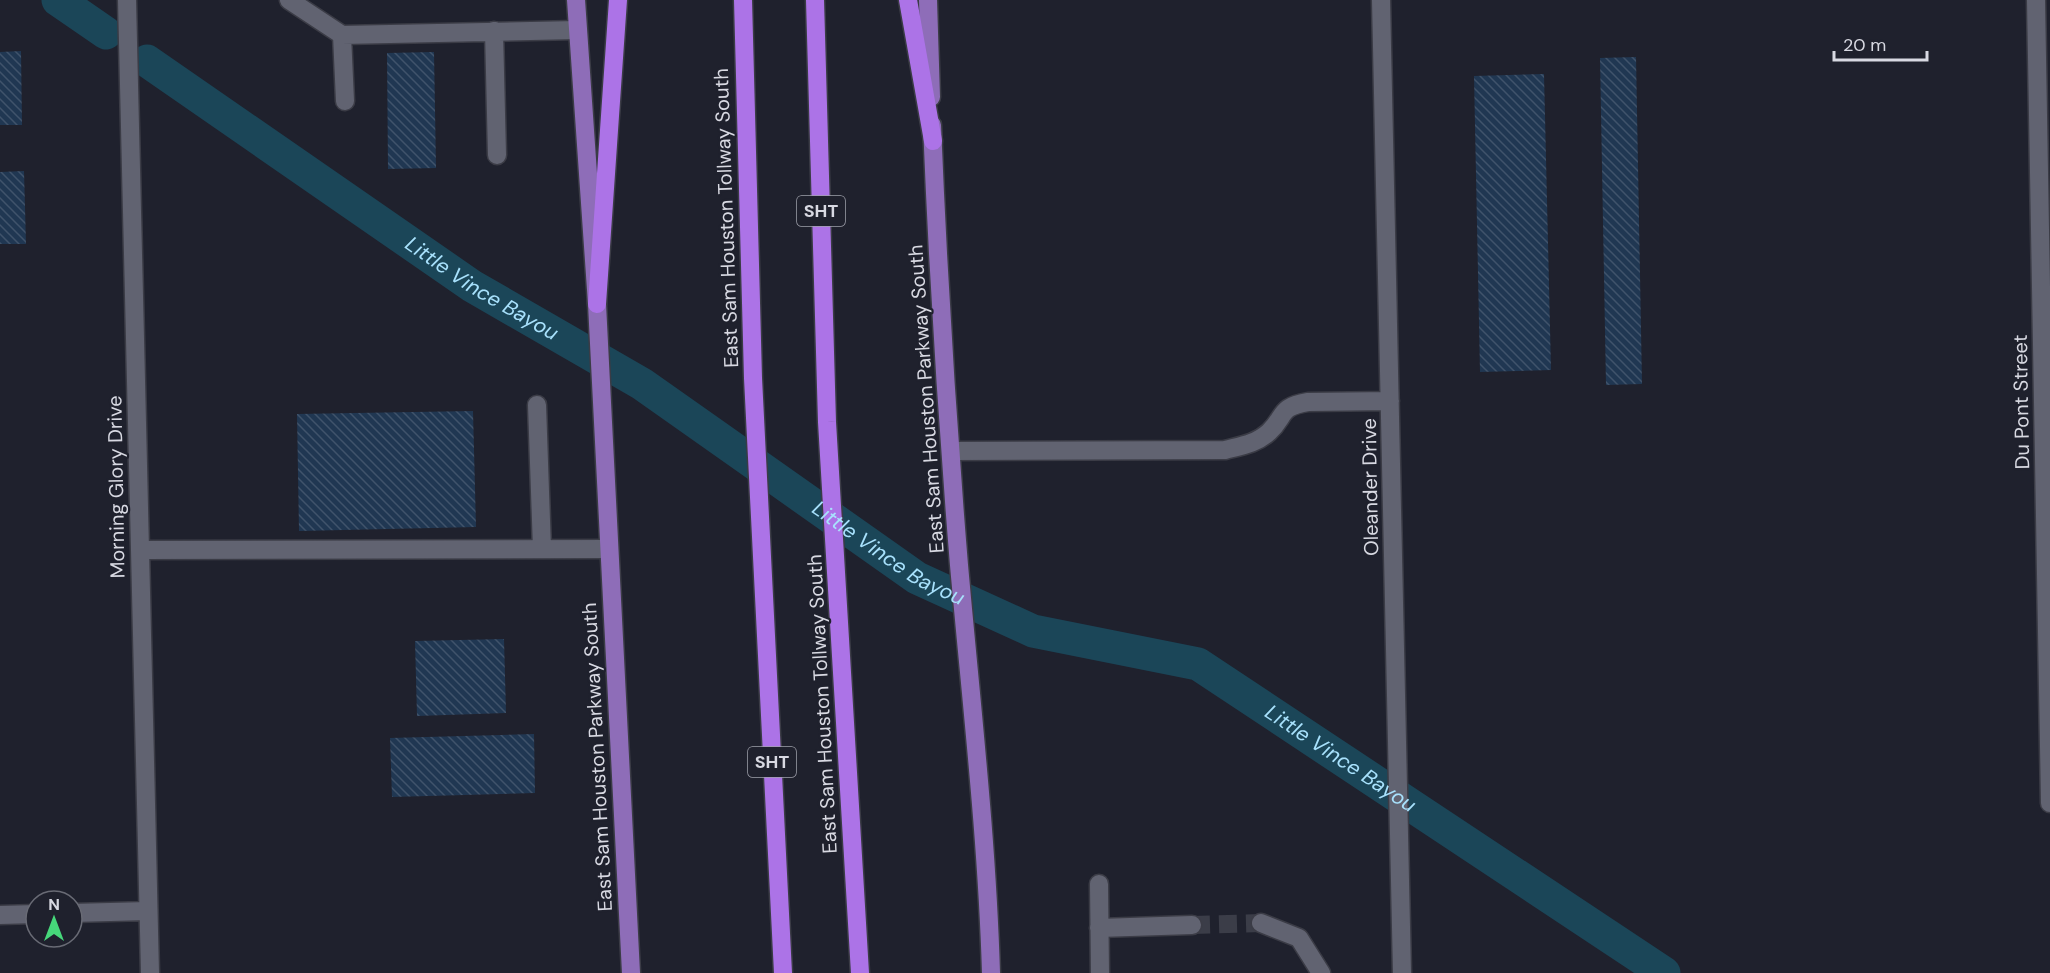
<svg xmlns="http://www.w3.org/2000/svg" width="2050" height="973" viewBox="0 0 2050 973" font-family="'DM Sans',sans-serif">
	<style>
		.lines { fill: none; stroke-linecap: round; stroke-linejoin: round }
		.canal { stroke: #1b4658; stroke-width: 33 }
		.building { fill: url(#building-back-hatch) }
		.minor-tunnel { stroke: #3b3d48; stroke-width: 18; stroke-dasharray: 18 9; stroke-linecap: butt }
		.minor-casing { stroke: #3b3c46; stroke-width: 21 }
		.major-casing { stroke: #3b3c46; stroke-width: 21 }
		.highway-casing { stroke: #3b3c46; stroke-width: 21 }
		.minor { stroke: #616371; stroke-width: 18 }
		.major { stroke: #8e6db8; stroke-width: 18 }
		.highway { stroke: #ac73e7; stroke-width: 18 }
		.labels { text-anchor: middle; stroke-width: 4.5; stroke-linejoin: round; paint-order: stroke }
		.shield { fill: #1f212d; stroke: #a0a2ac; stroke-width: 1.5 }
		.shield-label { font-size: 18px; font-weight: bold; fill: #d8d9e2 }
		.street-label { font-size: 20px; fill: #d8d9e2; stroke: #1f212d }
		.water-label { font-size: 21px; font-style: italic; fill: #a8e1fc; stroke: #1f212d }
	</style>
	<defs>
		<pattern id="building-back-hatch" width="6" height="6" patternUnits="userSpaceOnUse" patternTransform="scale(1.5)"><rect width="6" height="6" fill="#203752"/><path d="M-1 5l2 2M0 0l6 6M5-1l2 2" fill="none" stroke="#40536b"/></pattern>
	</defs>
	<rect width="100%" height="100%" fill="#1f212d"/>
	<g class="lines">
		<!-- canal -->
		<g class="canal">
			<path d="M 58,0 L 106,33"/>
			<path id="s1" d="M 147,61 L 472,286 L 642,384 L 917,578 L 1033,631 L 1198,664 L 1664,973"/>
		</g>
	</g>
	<!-- building -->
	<path class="building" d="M 21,51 L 22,125 L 0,125 L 0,52 Z
		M 434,52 L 436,168 L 388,169 L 387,53 Z
		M 1636,57 L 1642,384 L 1606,385 L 1600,58 Z
		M 1544,74 L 1551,370 L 1480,372 L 1474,76 Z
		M 24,171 L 26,244 L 0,244 L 0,172 Z
		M 473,411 L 476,527 L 299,531 L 297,414 Z
		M 504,639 L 506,713 L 417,716 L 415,641 Z
		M 534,734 L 535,793 L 392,797 L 390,738 Z"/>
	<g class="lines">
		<!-- minor-tunnel -->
		<path class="minor-tunnel" d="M 1192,925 L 1261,923"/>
		<!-- minor casing -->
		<g class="minor-casing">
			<path id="minor" d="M 127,0 L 150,973
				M 289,0 L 342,35 L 577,30
				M 1381,0 L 1402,973
				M 2036,0 L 2050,803
				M 494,31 L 497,155
				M 342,35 L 345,101
				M 537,405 L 542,549
				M 952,451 L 1225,450 C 1240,446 1256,444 1269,432 C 1286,416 1278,407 1308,402 L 1390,401
				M 140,550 L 609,549
				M 1099,884 L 1100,973
				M 72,913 L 148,911
				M 0,915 L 36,914
				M 1261,923 L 1299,938 L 1321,973
				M 1099,928 L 1192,925"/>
		</g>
		<!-- major casing -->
		<g class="major-casing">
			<path id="major" d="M 576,0 L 597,304 L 631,973
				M 928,0 L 931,97
				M 932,125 C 938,272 947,419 959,565 C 971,701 987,837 991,973"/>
		</g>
		<!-- highway casing -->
		<g class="highway-casing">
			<path id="highway" d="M 743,0 L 753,378 L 783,973
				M 815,0 L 827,422 L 860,973
				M 908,0 L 933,141
				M 597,304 L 618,0"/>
		</g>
		<!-- minor -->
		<use href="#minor" class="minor"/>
		<!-- major -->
		<use href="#major" class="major"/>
		<!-- highway -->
		<use href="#highway" class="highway"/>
	</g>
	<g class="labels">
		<!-- shield labels -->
		<g class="shield">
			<rect x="797" y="196" width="48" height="30" rx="4.5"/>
			<rect x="748" y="747" width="48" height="30" rx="4.5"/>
		</g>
		<g class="shield-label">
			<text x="821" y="217">SHT</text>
			<text x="772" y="768">SHT</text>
		</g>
		<!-- street labels -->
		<g class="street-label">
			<text transform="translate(726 218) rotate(-92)" y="7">East Sam Houston Tollway South</text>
			<text transform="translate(926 399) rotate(-94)" y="7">East Sam Houston Parkway South</text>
			<text transform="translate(2021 402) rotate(-91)" y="7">Du Pont Street</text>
			<text transform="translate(116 487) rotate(-91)" y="7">Morning Glory Drive</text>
			<text transform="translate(1370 487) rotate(-91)" y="7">Oleander Drive</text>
			<text transform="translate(822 704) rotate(-93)" y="7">East Sam Houston Tollway South</text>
			<text transform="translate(597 757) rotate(-93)" y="7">East Sam Houston Parkway South</text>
		</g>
		<!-- water labels -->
		<g class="water-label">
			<text dy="7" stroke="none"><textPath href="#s1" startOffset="405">Little Vince Bayou</textPath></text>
			<text dy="7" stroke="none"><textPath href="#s1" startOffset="891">Little Vince Bayou</textPath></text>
			<text dy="7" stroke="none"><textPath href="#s1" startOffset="1395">Little Vince Bayou</textPath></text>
		</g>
	</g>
	<!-- north arrow -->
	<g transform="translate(54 919)"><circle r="28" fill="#1f212d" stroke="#696b75" stroke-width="1.5"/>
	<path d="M0-4.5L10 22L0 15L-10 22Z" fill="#46d77a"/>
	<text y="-9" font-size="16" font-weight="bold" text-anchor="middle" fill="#d8d9e2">N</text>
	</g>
	<!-- scale -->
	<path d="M1834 51v9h93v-9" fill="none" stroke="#d8d9e2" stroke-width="3"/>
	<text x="1843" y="51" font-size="18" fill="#d8d9e2" stroke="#1f212d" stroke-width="4.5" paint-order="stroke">20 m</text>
</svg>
